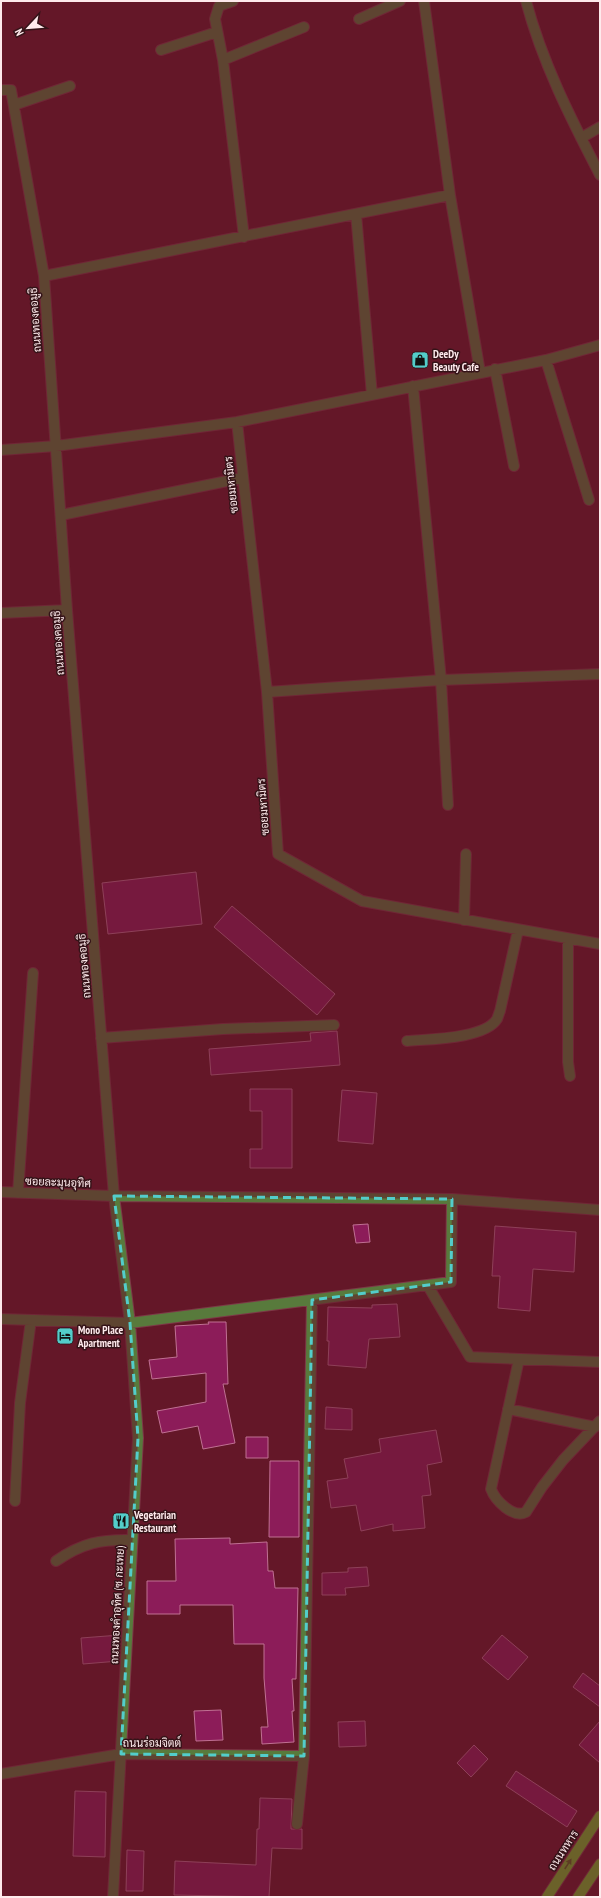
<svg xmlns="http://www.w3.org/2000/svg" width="601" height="1898" viewBox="0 0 601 1898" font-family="'PT Sans Narrow',Sarabun,sans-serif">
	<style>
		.building { fill: #8c1c59; stroke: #c07093 }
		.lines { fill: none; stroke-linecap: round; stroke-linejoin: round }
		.minor-casing { stroke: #7d3947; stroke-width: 12 }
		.major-casing { stroke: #7d3947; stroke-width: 12 }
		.minor { stroke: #587a3c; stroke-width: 10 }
		.major { stroke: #73ba2a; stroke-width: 10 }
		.oneway { fill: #546621 }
		.marked { fill: none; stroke: #53cdca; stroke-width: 3; stroke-dasharray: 8 5; stroke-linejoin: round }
		.labels { text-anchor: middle; stroke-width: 3; stroke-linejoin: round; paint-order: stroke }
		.street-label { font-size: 11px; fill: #feeaec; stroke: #341318 }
		.poi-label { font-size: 11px; font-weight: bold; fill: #feeaec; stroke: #341318; text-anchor: start }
	</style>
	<rect width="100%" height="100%" fill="#641728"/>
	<!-- building -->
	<path class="building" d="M 196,872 L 202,924 L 108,934 L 102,883 Z
		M 232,906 L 335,994 L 317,1015 L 214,927 Z
		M 337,1031 L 340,1065 L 211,1075 L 209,1049 L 311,1041 L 310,1033 Z
		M 250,1089 L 292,1089 L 292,1168 L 250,1168 L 250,1149 L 262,1149 L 262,1111 L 250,1111 Z
		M 342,1090 L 377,1093 L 373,1144 L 338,1141 Z
		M 368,1224 L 370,1242 L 356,1243 L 353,1225 Z
		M 495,1226 L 576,1232 L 574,1272 L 533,1269 L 530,1311 L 498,1308 L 500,1276 L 492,1276 Z
		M 397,1304 L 400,1337 L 369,1339 L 366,1368 L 328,1365 L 329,1341 L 327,1341 L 328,1307 L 372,1308 L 372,1305 Z
		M 208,1322 L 226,1322 L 228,1384 L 223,1384 L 235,1443 L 203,1449 L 198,1426 L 162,1433 L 157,1411 L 206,1402 L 206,1373 L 152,1379 L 149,1360 L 177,1357 L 175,1326 L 209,1324 Z
		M 326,1407 L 352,1409 L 352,1430 L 325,1429 Z
		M 436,1430 L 442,1462 L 427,1465 L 431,1495 L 422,1496 L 425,1528 L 393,1531 L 393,1524 L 361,1531 L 356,1505 L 331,1508 L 327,1481 L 348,1478 L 344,1459 L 381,1452 L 379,1439 Z
		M 246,1437 L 268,1437 L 268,1458 L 246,1458 Z
		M 270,1461 L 299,1461 L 299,1537 L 269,1537 Z
		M 230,1538 L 230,1544 L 267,1542 L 268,1571 L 273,1571 L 275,1588 L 298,1588 L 296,1679 L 292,1679 L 294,1711 L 292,1711 L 294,1742 L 262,1744 L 261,1727 L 268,1727 L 264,1678 L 264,1644 L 234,1644 L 233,1605 L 180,1605 L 180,1614 L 147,1614 L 147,1581 L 176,1581 L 175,1539 Z
		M 367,1567 L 369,1586 L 345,1588 L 346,1595 L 322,1595 L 322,1573 L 348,1572 L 348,1568 Z
		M 120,1635 L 119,1661 L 83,1664 L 81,1638 Z
		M 502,1635 L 528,1657 L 508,1680 L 482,1658 Z
		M 583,1673 L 600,1686 L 600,1707 L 573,1687 Z
		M 221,1710 L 223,1740 L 196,1741 L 194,1711 Z
		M 365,1721 L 366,1746 L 339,1747 L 338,1722 Z
		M 600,1721 L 600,1763 L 579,1745 Z
		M 474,1745 L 488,1759 L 471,1777 L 457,1763 Z
		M 516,1771 L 577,1811 L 567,1827 L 506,1786 Z
		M 75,1791 L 106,1792 L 105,1857 L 73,1856 Z
		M 260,1798 L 292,1799 L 291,1829 L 302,1829 L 302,1849 L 272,1848 L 269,1897 L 174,1895 L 175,1861 L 256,1865 L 257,1829 L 259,1829 Z
		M 127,1850 L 144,1851 L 143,1891 L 126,1891 Z"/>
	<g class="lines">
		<!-- minor casing -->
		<g class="minor-casing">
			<path id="minor" d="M 233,1 L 219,6 L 215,19 L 223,60 L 244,237
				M 424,1 L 450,195 L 480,372
				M 526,1 C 542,62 571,119 600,175
				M 359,19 L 400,1
				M 161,50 L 217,32
				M 223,60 L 304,27
				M 1,90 L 11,90 L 44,276 L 67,610 L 114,1196 L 130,1323 L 138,1438 L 113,1897
				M 14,105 L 70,86
				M 581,138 L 600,127
				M 356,214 L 372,395
				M 44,276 L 450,195
				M 546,360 L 589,500
				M 495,369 L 514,466
				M 413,386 L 441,680 L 448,805
				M 237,422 L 267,692 L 278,854 L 362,901 L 600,944
				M 1,450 L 56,446 L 237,422 L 546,360 L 600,345
				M 61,515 L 242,478
				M 1,613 L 67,610
				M 267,692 L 441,680 L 600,674
				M 464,920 L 466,854
				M 568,939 L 568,1062 L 570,1076
				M 101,1038 L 223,1029 L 334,1025
				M 407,1041 C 428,1039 485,1039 497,1019 C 498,1017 499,1013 500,1011 L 518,930
				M 1,1192 L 114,1196 L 452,1199 L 600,1210
				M 18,1193 L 33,973
				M 428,1286 L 470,1357 L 600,1362
				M 1,1319 L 130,1323 L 451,1282 L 452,1199
				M 519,1359 L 491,1489 C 495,1500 513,1519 526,1512 L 542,1487 L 563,1460 L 600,1421
				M 508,1409 L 595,1427
				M 15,1501 L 20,1403 L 31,1320
				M 56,1561 C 82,1543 101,1539 132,1540
				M 1,1774 L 121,1754 L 304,1756
				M 297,1824 L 304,1756 L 312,1300"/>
		</g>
		<!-- major casing -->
		<g class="major-casing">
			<path id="major" d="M 547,1897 L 600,1816
				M 578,1897 L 600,1864"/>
		</g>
		<!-- minor -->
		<use href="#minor" class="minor"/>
		<!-- major -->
		<use href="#major" class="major"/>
	</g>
	<!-- one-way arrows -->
	<defs><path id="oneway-solid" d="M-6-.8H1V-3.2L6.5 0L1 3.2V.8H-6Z"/></defs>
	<use class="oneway" href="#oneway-solid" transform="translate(568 1864) rotate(-57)"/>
	<!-- marked area -->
	<path d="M0 0H601V1898H0ZM 114,1196 L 452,1199 L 451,1282 L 312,1300 L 304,1756 L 121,1754 L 138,1438 L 130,1323 Z" fill="#641728" fill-opacity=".55" fill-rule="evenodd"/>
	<path class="marked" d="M 114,1196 L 452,1199 L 451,1282 L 312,1300 L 304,1756 L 121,1754 L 138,1438 L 130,1323 Z"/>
	<!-- icons -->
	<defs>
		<g id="shop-square" transform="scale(0.9)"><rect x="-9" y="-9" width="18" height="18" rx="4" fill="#53cdca" stroke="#341318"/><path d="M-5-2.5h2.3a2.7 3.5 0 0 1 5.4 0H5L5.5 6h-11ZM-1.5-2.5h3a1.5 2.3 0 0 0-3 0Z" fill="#111"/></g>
		<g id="hotel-square" transform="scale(0.9)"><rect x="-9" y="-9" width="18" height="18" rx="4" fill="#53cdca" stroke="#341318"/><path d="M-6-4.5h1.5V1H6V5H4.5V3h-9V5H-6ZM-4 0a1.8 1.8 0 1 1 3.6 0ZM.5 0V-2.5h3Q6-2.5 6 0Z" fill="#111"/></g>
		<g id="restaurant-square" transform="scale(0.9)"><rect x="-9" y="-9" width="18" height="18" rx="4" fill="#53cdca" stroke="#341318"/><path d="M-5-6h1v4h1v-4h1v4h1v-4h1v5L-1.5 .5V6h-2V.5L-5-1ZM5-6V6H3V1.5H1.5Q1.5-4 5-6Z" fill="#111"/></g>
	</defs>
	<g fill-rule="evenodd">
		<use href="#shop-square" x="420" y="360"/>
		<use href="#hotel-square" x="65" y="1336"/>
		<use href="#restaurant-square" x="121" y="1521"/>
	</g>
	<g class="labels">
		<!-- street labels -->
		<g class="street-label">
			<text transform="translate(35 320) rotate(-94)" y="4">ถนนทองคอมูธิ</text>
			<text transform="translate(231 485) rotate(-96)" y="4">ซอยมหามิตร</text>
			<text transform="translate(58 643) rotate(-94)" y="4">ถนนทองคอมูธิ</text>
			<text transform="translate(263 807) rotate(-94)" y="4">ซอยมหามิตร</text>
			<text transform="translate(84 966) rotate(-95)" y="4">ถนนทองคอมูธิ</text>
			<text transform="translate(58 1182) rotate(2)" y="4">ซอยละมุนอุทิศ</text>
			<text transform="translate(117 1605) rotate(-87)" y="4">ถนนทองคำอุทิศ (ซ. กะเทย)</text>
			<text x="152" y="1747">ถนนร่อมจิตต์</text>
			<text transform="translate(563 1850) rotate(-57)" y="4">ถนนทหาร</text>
		</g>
		<!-- poi labels -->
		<g class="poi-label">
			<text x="433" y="358">DeeDy<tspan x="433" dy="13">Beauty Cafe</tspan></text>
			<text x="78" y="1334">Mono Place<tspan x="78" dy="13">Apartment</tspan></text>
			<text x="134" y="1519">Vegetarian<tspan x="134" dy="13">Restaurant</tspan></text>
		</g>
	</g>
	<!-- border -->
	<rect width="601" height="1898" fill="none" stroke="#feeaec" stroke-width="4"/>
	<!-- north arrow -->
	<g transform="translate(28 28) rotate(244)" stroke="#341318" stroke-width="3" paint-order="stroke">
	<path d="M0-3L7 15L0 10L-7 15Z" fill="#feeaec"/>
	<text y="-6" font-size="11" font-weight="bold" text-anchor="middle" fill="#feeaec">N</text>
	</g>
</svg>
